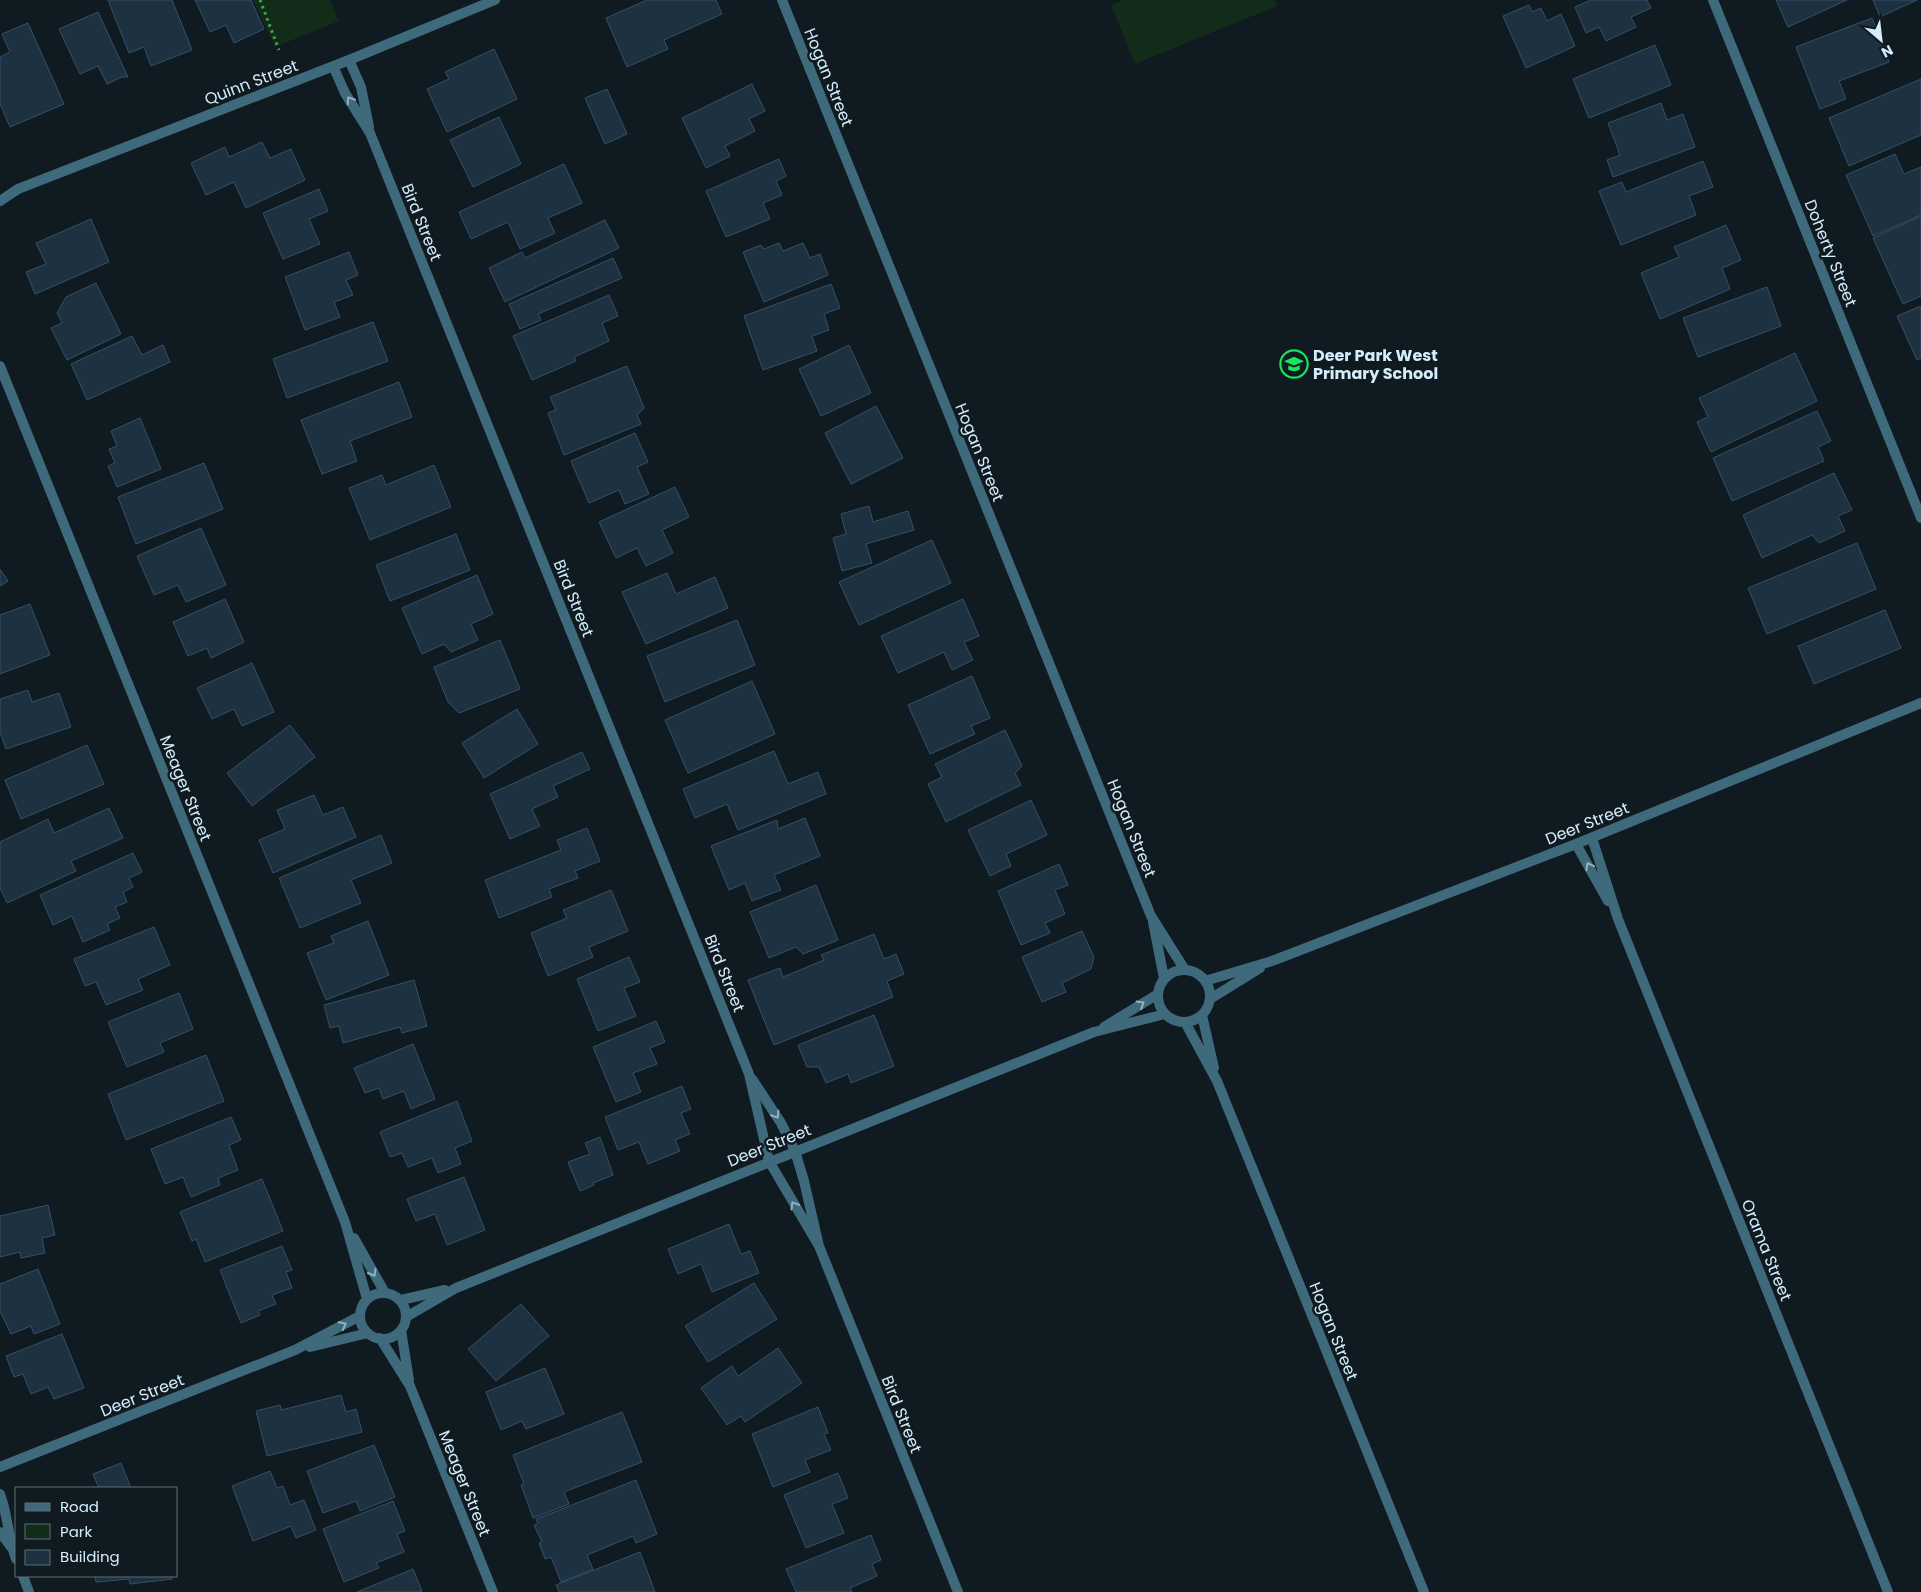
<svg xmlns="http://www.w3.org/2000/svg" width="1921" height="1592" viewBox="0 0 1921 1592" font-family="Poppins,sans-serif">
	<style>
		.green { fill: #132b19 }
		.building { fill: #1e3140; stroke: #32516a }
		.lines { fill: none; stroke-linecap: round; stroke-linejoin: round }
		.path { stroke: #3aa950; stroke-width: 3; stroke-dasharray: 2.5 4; stroke-linecap: butt }
		.street { stroke: #3f6a7c; stroke-width: 10 }
		.oneway { stroke: #91b2c2 }
		.labels { text-anchor: middle; stroke-width: 5; stroke-linejoin: round; paint-order: stroke }
		.street-label { font-size: 16px; fill: #d4edfb; stroke: #101a21 }
		.poi-label { font-size: 16px; font-weight: bold; fill: #d4edfb; stroke: #101a21; text-anchor: start }
	</style>
	<rect width="100%" height="100%" fill="#101a21"/>
	<!-- green -->
	<path class="green" d="M 253,0 L 330,0 L 339,21 L 275,47 Z
		M 1123,0 L 1275,0 L 1277,6 L 1135,64 L 1111,5 Z"/>
	<!-- building -->
	<path class="building" d="M 108,0 L 172,0 L 192,50 L 151,66 L 144,47 L 129,53 Z
		M 195,0 L 251,0 L 264,29 L 234,43 L 226,25 L 210,32 Z
		M 647,0 L 716,0 L 722,14 L 664,40 L 668,49 L 627,67 L 606,18 Z
		M 1591,0 L 1647,0 L 1651,8 L 1631,17 L 1636,27 L 1606,41 L 1599,27 L 1586,33 L 1575,7 Z
		M 1776,0 L 1847,0 L 1788,27 Z
		M 1873,0 L 1917,0 L 1880,17 Z
		M 1529,5 L 1532,12 L 1541,8 L 1547,21 L 1561,14 L 1575,46 L 1526,68 L 1503,16 Z
		M 98,12 L 128,77 L 122,77 L 107,84 L 98,66 L 80,74 L 59,29 Z
		M 1872,18 L 1889,62 L 1839,81 L 1846,99 L 1820,109 L 1796,47 Z
		M 28,23 L 64,104 L 10,127 L 0,104 L 0,57 L 10,52 L 2,34 Z
		M 1655,45 L 1671,85 L 1589,118 L 1573,79 Z
		M 494,49 L 517,99 L 447,132 L 427,89 L 449,79 L 445,72 Z
		M 1921,79 L 1921,135 L 1849,166 L 1829,118 Z
		M 752,84 L 765,111 L 749,119 L 755,131 L 725,146 L 730,156 L 706,168 L 682,118 Z
		M 607,89 L 627,134 L 605,144 L 585,98 Z
		M 1661,103 L 1667,120 L 1683,114 L 1695,147 L 1613,177 L 1607,160 L 1620,155 L 1608,123 Z
		M 499,117 L 521,164 L 473,187 L 450,140 Z
		M 262,142 L 270,158 L 291,149 L 305,180 L 246,208 L 234,182 L 206,195 L 191,163 L 225,147 L 229,157 Z
		M 1895,154 L 1904,174 L 1921,167 L 1921,215 L 1873,236 L 1846,175 Z
		M 779,159 L 786,176 L 776,181 L 782,195 L 763,203 L 770,219 L 726,237 L 706,191 Z
		M 1703,161 L 1713,187 L 1689,196 L 1696,215 L 1621,245 L 1599,191 L 1622,182 L 1626,192 Z
		M 564,164 L 582,203 L 548,218 L 555,233 L 520,249 L 508,222 L 471,239 L 459,212 Z
		M 319,189 L 328,211 L 309,219 L 320,244 L 283,259 L 263,213 Z
		M 1921,216 L 1921,296 L 1903,304 L 1873,238 Z
		M 91,219 L 109,262 L 35,294 L 26,272 L 46,264 L 36,243 Z
		M 605,220 L 619,248 L 505,302 L 489,268 L 522,252 L 525,258 Z
		M 1726,225 L 1741,260 L 1722,268 L 1730,289 L 1660,319 L 1641,273 L 1679,257 L 1674,247 Z
		M 779,243 L 783,251 L 803,243 L 810,258 L 820,254 L 828,275 L 764,302 L 743,252 L 761,245 L 764,249 Z
		M 349,252 L 358,275 L 346,280 L 353,295 L 334,302 L 340,317 L 305,330 L 285,277 Z
		M 613,258 L 622,278 L 538,314 L 541,320 L 520,329 L 509,304 Z
		M 96,283 L 121,334 L 67,360 L 51,328 L 62,323 L 57,313 L 66,297 Z
		M 831,284 L 840,308 L 824,314 L 829,330 L 812,336 L 817,351 L 763,370 L 744,316 Z
		M 1767,287 L 1781,326 L 1698,357 L 1683,318 Z
		M 609,295 L 618,316 L 602,323 L 609,341 L 574,357 L 576,361 L 532,380 L 513,336 Z
		M 1921,306 L 1921,358 L 1917,360 L 1897,316 Z
		M 373,322 L 388,361 L 287,398 L 273,359 Z
		M 132,336 L 142,355 L 163,345 L 170,362 L 87,400 L 71,364 Z
		M 849,345 L 871,393 L 821,416 L 799,369 Z
		M 1795,353 L 1817,401 L 1711,452 L 1697,422 L 1708,417 L 1699,398 Z
		M 627,366 L 644,408 L 637,415 L 641,424 L 564,455 L 548,413 L 556,410 L 550,397 Z
		M 399,382 L 412,417 L 350,441 L 357,461 L 322,474 L 301,420 Z
		M 876,406 L 903,458 L 851,484 L 825,433 Z
		M 1817,411 L 1831,441 L 1818,447 L 1824,461 L 1732,501 L 1713,458 Z
		M 140,418 L 161,469 L 117,487 L 108,466 L 115,463 L 109,449 L 117,446 L 111,431 Z
		M 635,433 L 648,462 L 637,467 L 649,494 L 625,504 L 619,490 L 589,503 L 571,461 Z
		M 204,463 L 223,509 L 136,544 L 118,497 Z
		M 434,465 L 451,507 L 370,540 L 349,488 L 382,475 L 386,485 Z
		M 1834,473 L 1852,510 L 1838,516 L 1845,531 L 1819,543 L 1812,535 L 1762,558 L 1743,515 Z
		M 675,487 L 689,517 L 662,530 L 673,553 L 646,566 L 637,548 L 616,558 L 599,522 Z
		M 869,506 L 873,522 L 908,511 L 914,530 L 866,544 L 872,563 L 842,571 L 833,538 L 846,534 L 841,514 Z
		M 201,528 L 226,585 L 186,602 L 178,585 L 154,595 L 137,556 Z
		M 456,534 L 470,570 L 390,601 L 376,565 Z
		M 932,540 L 951,583 L 859,625 L 839,582 Z
		M 1857,543 L 1876,589 L 1767,634 L 1748,588 Z
		M 0,569 L 8,581 L 0,586 Z
		M 667,573 L 676,594 L 715,577 L 728,608 L 646,644 L 622,592 Z
		M 477,575 L 493,614 L 471,624 L 478,640 L 451,652 L 444,644 L 422,654 L 402,608 Z
		M 225,599 L 244,642 L 211,658 L 207,648 L 188,656 L 173,622 Z
		M 963,599 L 979,636 L 964,642 L 973,660 L 952,670 L 944,652 L 898,673 L 881,636 Z
		M 30,604 L 50,655 L 0,674 L 0,615 Z
		M 1885,610 L 1901,648 L 1814,684 L 1798,646 Z
		M 737,620 L 755,665 L 665,702 L 647,656 Z
		M 500,640 L 520,689 L 459,713 L 448,702 L 434,667 Z
		M 252,663 L 274,712 L 242,726 L 234,709 L 212,719 L 197,688 Z
		M 972,676 L 990,718 L 971,726 L 975,734 L 930,754 L 908,705 Z
		M 752,681 L 775,734 L 688,773 L 665,720 Z
		M 28,690 L 32,702 L 59,693 L 71,727 L 6,749 L 0,732 L 0,699 Z
		M 517,709 L 538,744 L 484,778 L 462,743 Z
		M 290,725 L 315,757 L 252,806 L 227,773 Z
		M 1005,730 L 1022,766 L 1015,773 L 1021,785 L 946,822 L 928,784 L 942,777 L 935,764 Z
		M 87,745 L 104,784 L 21,819 L 5,780 Z
		M 774,751 L 788,784 L 818,772 L 826,794 L 738,830 L 727,804 L 695,818 L 683,789 Z
		M 582,752 L 590,769 L 553,786 L 558,797 L 532,809 L 540,826 L 510,839 L 490,794 Z
		M 314,795 L 323,815 L 343,807 L 356,837 L 273,873 L 259,840 L 285,829 L 277,810 Z
		M 1031,800 L 1047,835 L 1006,854 L 1011,866 L 990,876 L 968,830 Z
		M 109,808 L 123,838 L 71,861 L 76,871 L 7,903 L 0,888 L 0,842 L 48,819 L 54,833 Z
		M 805,818 L 820,856 L 774,875 L 781,890 L 752,901 L 745,883 L 729,890 L 711,846 L 777,820 L 778,829 Z
		M 587,828 L 600,861 L 575,871 L 578,878 L 549,889 L 552,897 L 499,918 L 485,880 L 561,850 L 557,840 Z
		M 381,835 L 392,863 L 351,880 L 361,903 L 300,928 L 279,878 Z
		M 133,853 L 142,872 L 129,878 L 133,887 L 123,892 L 127,902 L 115,907 L 120,918 L 107,924 L 110,930 L 83,942 L 72,916 L 53,925 L 40,895 Z
		M 1059,864 L 1068,885 L 1055,890 L 1065,914 L 1045,923 L 1050,933 L 1021,945 L 998,891 Z
		M 816,885 L 838,940 L 803,954 L 796,947 L 769,958 L 750,912 Z
		M 611,890 L 628,931 L 589,947 L 593,957 L 548,976 L 531,933 L 567,918 L 563,910 Z
		M 368,921 L 389,975 L 326,1000 L 307,953 L 334,943 L 331,936 Z
		M 154,927 L 170,965 L 138,979 L 143,990 L 106,1005 L 96,982 L 85,986 L 74,959 Z
		M 1082,931 L 1094,957 L 1091,969 L 1062,983 L 1066,992 L 1042,1002 L 1022,957 Z
		M 874,934 L 884,959 L 896,954 L 904,974 L 887,981 L 893,997 L 774,1045 L 748,980 L 780,968 L 783,977 L 824,960 L 821,955 Z
		M 629,957 L 640,982 L 624,988 L 636,1016 L 598,1031 L 577,979 Z
		M 414,980 L 427,1026 L 402,1033 L 400,1027 L 343,1043 L 339,1026 L 330,1028 L 324,1005 Z
		M 179,993 L 193,1029 L 160,1043 L 164,1052 L 127,1067 L 108,1022 Z
		M 874,1015 L 894,1066 L 851,1083 L 848,1074 L 826,1083 L 819,1067 L 807,1067 L 798,1045 Z
		M 656,1021 L 665,1042 L 650,1048 L 657,1064 L 633,1073 L 641,1092 L 616,1102 L 593,1047 Z
		M 413,1044 L 435,1099 L 411,1109 L 404,1091 L 383,1099 L 379,1088 L 365,1093 L 354,1068 Z
		M 206,1055 L 224,1101 L 126,1140 L 108,1094 Z
		M 682,1086 L 691,1109 L 681,1113 L 690,1134 L 675,1140 L 680,1151 L 648,1164 L 639,1142 L 618,1150 L 605,1117 Z
		M 457,1101 L 472,1141 L 455,1148 L 461,1164 L 438,1173 L 432,1158 L 408,1167 L 402,1153 L 390,1157 L 380,1132 Z
		M 231,1117 L 241,1140 L 229,1145 L 238,1170 L 218,1178 L 220,1185 L 191,1197 L 183,1177 L 165,1184 L 151,1149 Z
		M 600,1137 L 613,1175 L 593,1183 L 594,1185 L 580,1191 L 568,1162 L 590,1154 L 585,1143 Z
		M 464,1177 L 485,1230 L 447,1245 L 435,1214 L 416,1221 L 407,1199 Z
		M 262,1179 L 283,1231 L 205,1262 L 196,1239 L 192,1241 L 180,1212 Z
		M 48,1205 L 55,1235 L 42,1238 L 45,1253 L 21,1258 L 20,1252 L 0,1257 L 0,1216 Z
		M 729,1224 L 741,1254 L 750,1251 L 759,1273 L 712,1292 L 701,1264 L 678,1274 L 668,1249 Z
		M 282,1246 L 292,1270 L 286,1272 L 292,1288 L 272,1295 L 276,1304 L 258,1311 L 260,1315 L 241,1323 L 220,1270 Z
		M 38,1269 L 60,1324 L 34,1334 L 31,1326 L 11,1334 L 0,1311 L 0,1284 Z
		M 754,1283 L 777,1319 L 708,1362 L 685,1326 Z
		M 521,1304 L 549,1336 L 496,1381 L 468,1349 Z
		M 62,1334 L 84,1388 L 54,1399 L 48,1387 L 31,1394 L 23,1374 L 14,1377 L 6,1356 Z
		M 778,1348 L 802,1383 L 745,1422 L 741,1416 L 727,1425 L 701,1388 L 732,1366 L 738,1376 Z
		M 545,1368 L 564,1414 L 526,1429 L 522,1421 L 501,1430 L 486,1392 Z
		M 341,1395 L 346,1412 L 356,1409 L 362,1432 L 267,1456 L 256,1411 L 280,1405 L 281,1410 Z
		M 818,1407 L 828,1433 L 824,1434 L 831,1450 L 805,1460 L 810,1472 L 773,1487 L 752,1434 Z
		M 622,1412 L 642,1462 L 564,1492 L 569,1504 L 533,1518 L 521,1485 L 524,1484 L 513,1455 Z
		M 374,1445 L 395,1497 L 360,1511 L 356,1501 L 323,1513 L 307,1471 Z
		M 121,1463 L 131,1488 L 99,1488 L 93,1474 Z
		M 270,1471 L 277,1488 L 283,1486 L 290,1505 L 304,1500 L 316,1530 L 296,1538 L 291,1526 L 253,1541 L 232,1486 Z
		M 838,1473 L 848,1498 L 832,1504 L 844,1533 L 806,1548 L 784,1495 Z
		M 636,1480 L 657,1534 L 636,1543 L 633,1536 L 587,1555 L 593,1569 L 561,1582 L 551,1557 L 545,1559 L 539,1543 L 542,1542 L 534,1525 L 538,1524 L 536,1519 Z
		M 393,1501 L 405,1531 L 397,1534 L 404,1552 L 376,1563 L 379,1568 L 344,1582 L 323,1529 Z
		M 871,1535 L 881,1560 L 872,1564 L 877,1576 L 850,1588 L 852,1592 L 796,1592 L 786,1569 Z
		M 640,1552 L 655,1592 L 559,1592 L 556,1585 Z
		M 413,1569 L 422,1591 L 419,1592 L 357,1592 Z
		M 95,1576 L 172,1576 L 172,1579 L 130,1584 L 129,1579 L 96,1582 Z"/>
	<g class="lines">
		<!-- path -->
		<path class="path" d="M 260,0 L 279,50"/>
		<!-- street -->
		<path class="street" d="M 782,0 L 1151,916 L 1185,970
			M 1713,0 L 1921,518
			M 349,60 L 361,87 L 369,127
			M 333,66 L 345,93 L 370,133 L 749,1074 L 769,1161 L 819,1246
			M 0,201 L 18,189 L 349,60 L 495,0
			M 0,366 L 345,1222 L 367,1299
			M 1592,838 L 1618,919 L 1888,1592
			M 1576,844 L 1608,901
			M 1153,922 L 1164,978
			M1158 996a26 26 0 1 1 52 0a26 26 0 1 1-52 0Z
			M 1205,981 L 1272,961 L 1576,844 L 1921,703
			M 1210,999 L 1260,968
			M 1202,1015 L 1214,1068
			M 1185,1022 L 1217,1081 L 1424,1592
			M 1104,1027 L 1158,994
			M 752,1079 L 781,1123 L 795,1151 L 804,1181 L 819,1246 L 958,1592
			M 354,1238 L 385,1293
			M360 1316a23 23 0 1 1 46 0a23 23 0 1 1-46 0Z
			M 401,1300 L 445,1290
			M 406,1317 L 456,1288 L 1094,1032 L 1165,1014
			M 401,1330 L 409,1380
			M 380,1338 L 410,1386 L 493,1592
			M 310,1347 L 368,1333
			M 0,1467 L 295,1350 L 360,1316
			M 0,1494 C 8,1515 8,1538 16,1559
			M 0,1532 L 11,1547
			M 23,1576 L 29,1592"/>
	</g>
	<!-- one-way arrows -->
	<defs><path id="oneway-chevron" d="M-2-3.5L2.5 0L-2 3.5" fill="none" stroke-width="1.6" stroke-linecap="round" stroke-linejoin="round" transform="scale(1.25)"/></defs>
	<g class="oneway">
		<use href="#oneway-chevron" transform="translate(350 100) rotate(-122)"/>
		<use href="#oneway-chevron" transform="translate(1589 866) rotate(-119)"/>
		<use href="#oneway-chevron" transform="translate(1141 1004) rotate(-31)"/>
		<use href="#oneway-chevron" transform="translate(776 1115) rotate(57)"/>
		<use href="#oneway-chevron" transform="translate(794 1205) rotate(-121)"/>
		<use href="#oneway-chevron" transform="translate(373 1273) rotate(60)"/>
		<use href="#oneway-chevron" transform="translate(343 1325) rotate(-28)"/>
	</g>
	<!-- icons -->
	<defs>
		<g id="school-ring" transform="scale(1.4375)"><circle r="9.5" fill="#101a21" stroke="#16e55f" stroke-width="1.5"/><path d="M0-5L7-2L0 1L-7-2ZM-4 1L0 2.5L4 1V4Q0 6-4 4Z" fill="#16e55f"/></g>
	</defs>
	<g fill-rule="evenodd">
		<use href="#school-ring" x="1294" y="364"/>
	</g>
	<g class="labels">
		<!-- street labels -->
		<g class="street-label">
			<text transform="translate(829 77) rotate(68)" y="6">Hogan Street</text>
			<text transform="translate(251 82) rotate(-21)" y="6">Quinn Street</text>
			<text transform="translate(422 222) rotate(68)" y="6">Bird Street</text>
			<text transform="translate(1831 253) rotate(68)" y="6">Doherty Street</text>
			<text transform="translate(980 452) rotate(68)" y="6">Hogan Street</text>
			<text transform="translate(574 598) rotate(68)" y="6">Bird Street</text>
			<text transform="translate(186 788) rotate(68)" y="6">Meager Street</text>
			<text transform="translate(1587 823) rotate(-22)" y="6">Deer Street</text>
			<text transform="translate(1132 828) rotate(68)" y="6">Hogan Street</text>
			<text transform="translate(725 973) rotate(68)" y="6">Bird Street</text>
			<text transform="translate(769 1145) rotate(-22)" y="6">Deer Street</text>
			<text transform="translate(1767 1250) rotate(68)" y="6">Orama Street</text>
			<text transform="translate(1334 1331) rotate(68)" y="6">Hogan Street</text>
			<text transform="translate(142 1395) rotate(-22)" y="6">Deer Street</text>
			<text transform="translate(902 1414) rotate(68)" y="6">Bird Street</text>
			<text transform="translate(465 1483) rotate(68)" y="6">Meager Street</text>
		</g>
		<!-- poi labels -->
		<g class="poi-label">
			<text x="1313" y="361">Deer Park West<tspan x="1313" dy="18">Primary School</tspan></text>
		</g>
	</g>
	<!-- legend -->
	<rect x="15" y="1487" width="162" height="90" fill="#101a21" stroke="#5e6e78"/>
	<rect x="25" y="1503" width="25" height="8" fill="#3f6a7c" stroke="#5e6e78"/>
	<text x="60" y="1512" font-size="15" fill="#d4edfb">Road</text>
	<rect x="25" y="1524" width="25" height="15" fill="#132b19" stroke="#5e6e78"/>
	<text x="60" y="1537" font-size="15" fill="#d4edfb">Park</text>
	<rect x="25" y="1550" width="25" height="15" fill="#1e3140" stroke="#5e6e78"/>
	<text x="60" y="1562" font-size="15" fill="#d4edfb">Building</text>
	<!-- north arrow -->
	<g transform="translate(1881 40) rotate(152)" stroke="#101a21" stroke-width="4" paint-order="stroke">
	<path d="M0-4L9 19L0 12L-9 19Z" fill="#d4edfb"/>
	<text y="-8" font-size="14" font-weight="bold" text-anchor="middle" fill="#d4edfb">N</text>
	</g>
</svg>
